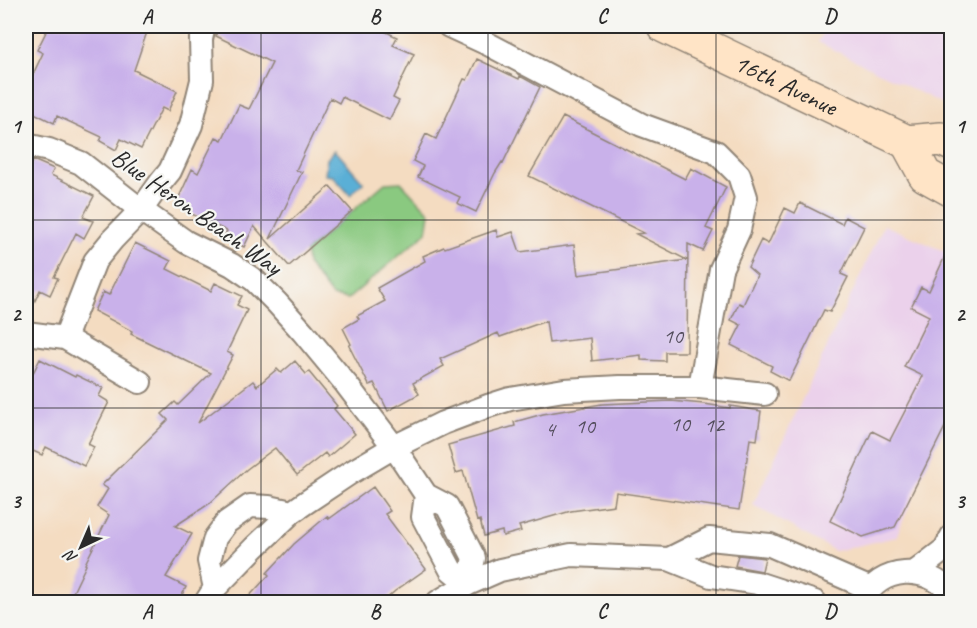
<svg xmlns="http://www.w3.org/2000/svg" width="977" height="628" viewBox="0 0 977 628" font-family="Caveat,sans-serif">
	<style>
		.built { fill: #ebd1eb }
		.green { fill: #8ac980; stroke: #5a7a56; stroke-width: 1.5 }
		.water { fill: #5aafd6; stroke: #426d80; stroke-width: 1.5 }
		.building { fill: #c9b1ea }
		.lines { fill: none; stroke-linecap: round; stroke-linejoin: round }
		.minor-casing { stroke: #908476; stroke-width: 26 }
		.secondary-casing { stroke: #908476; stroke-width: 36 }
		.minor { stroke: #fff; stroke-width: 22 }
		.secondary { stroke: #ffe4c6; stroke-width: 33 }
		.grid { fill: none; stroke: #2b2b2b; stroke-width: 1.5; stroke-opacity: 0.55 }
		.labels { text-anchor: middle; stroke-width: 4.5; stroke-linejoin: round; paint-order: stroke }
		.number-label { font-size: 22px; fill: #524c5b }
		.street-label { font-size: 26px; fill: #2b2b2b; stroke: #f6f6f2 }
		.neatline { fill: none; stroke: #2b2b2b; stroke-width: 2 }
		.grid-label { font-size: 20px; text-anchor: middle; font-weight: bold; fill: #2b2b2b }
	</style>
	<rect width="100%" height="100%" fill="#f6f6f2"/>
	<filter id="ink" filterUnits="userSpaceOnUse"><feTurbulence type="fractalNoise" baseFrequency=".0167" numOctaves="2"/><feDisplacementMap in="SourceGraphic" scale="12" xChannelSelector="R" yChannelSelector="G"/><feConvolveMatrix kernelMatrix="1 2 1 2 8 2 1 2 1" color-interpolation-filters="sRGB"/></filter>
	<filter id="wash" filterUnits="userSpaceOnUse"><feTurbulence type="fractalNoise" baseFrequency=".008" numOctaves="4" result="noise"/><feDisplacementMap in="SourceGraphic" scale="24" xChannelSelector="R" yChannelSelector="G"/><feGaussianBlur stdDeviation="1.35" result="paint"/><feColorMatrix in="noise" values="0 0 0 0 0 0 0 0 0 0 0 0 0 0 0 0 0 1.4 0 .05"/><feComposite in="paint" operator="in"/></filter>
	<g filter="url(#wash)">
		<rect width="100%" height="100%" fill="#f4dcc1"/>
		<!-- built -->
		<path class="built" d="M 827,26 L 951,26 L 951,108 L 818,42 Z
			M 884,225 L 951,254 L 951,408 L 896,537 L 835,551 L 753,505 Z"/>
		<!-- green -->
		<path class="green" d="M 401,182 L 430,213 L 427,232 L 348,299 L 332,296 L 307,264 L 306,251 L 385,183 Z"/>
		<!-- water -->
		<path class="water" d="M 335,150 L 363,182 L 363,183 L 350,195 L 333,176 L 325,175 L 327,159 Z"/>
		<g id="blocks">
			<!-- building -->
			<path class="building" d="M 49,26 L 149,26 L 134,70 L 177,91 L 168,111 L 162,108 L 141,149 L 121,139 L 116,150 L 100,141 L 102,137 L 57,116 L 54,123 L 28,110 L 33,100 L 26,96 L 26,89 L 43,53 L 37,50 Z
				M 217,26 L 374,26 L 397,37 L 393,45 L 414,54 L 393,98 L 399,101 L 389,120 L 342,97 L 339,103 L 330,98 L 296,170 L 302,172 L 270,239 L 330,186 L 352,211 L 289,266 L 254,226 L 244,247 L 224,237 L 227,231 L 175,206 L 192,169 L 198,173 L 216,137 L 222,140 L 239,105 L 249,109 L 272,63 L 216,36 Z
				M 477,59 L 519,79 L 520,76 L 540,87 L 503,163 L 502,162 L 495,173 L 476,212 L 457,203 L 460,197 L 418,177 L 423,166 L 413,161 L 426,134 L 436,139 L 464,79 L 467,80 Z
				M 563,117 L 685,179 L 691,168 L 726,187 L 706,228 L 713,231 L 703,251 L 688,244 L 687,352 L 665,352 L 665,361 L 641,360 L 641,355 L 592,361 L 590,338 L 549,343 L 546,321 L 500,337 L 498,333 L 440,359 L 444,366 L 413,383 L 419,394 L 388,411 L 374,383 L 369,385 L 349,346 L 351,344 L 343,328 L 359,319 L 357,316 L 385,301 L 377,288 L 425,261 L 423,256 L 444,247 L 445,248 L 496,230 L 498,237 L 513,232 L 520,252 L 574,245 L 578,275 L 687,260 L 636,234 L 644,233 L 529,176 Z
				M 33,160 L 54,169 L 51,175 L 94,196 L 83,217 L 93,221 L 84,238 L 76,233 L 54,277 L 58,278 L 50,295 L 40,290 L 26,320 L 26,176 Z
				M 800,203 L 842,224 L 845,217 L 864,227 L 841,274 L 848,277 L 830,312 L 824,310 L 789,381 L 770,371 L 772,366 L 731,345 L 741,325 L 731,320 L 739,303 L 743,305 L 757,275 L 748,267 L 761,240 L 768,244 L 785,208 L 795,213 Z
				M 135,243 L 171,261 L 167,269 L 211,291 L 215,283 L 242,296 L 237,305 L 247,310 L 227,352 L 233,355 L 198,423 L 253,381 L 257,386 L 277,369 L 281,373 L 295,361 L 306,374 L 309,372 L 337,406 L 334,409 L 355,434 L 328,457 L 325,453 L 297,475 L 275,448 L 247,469 L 209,504 L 175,526 L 192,534 L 166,577 L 186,587 L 178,603 L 68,603 L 86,565 L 85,564 L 109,515 L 97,507 L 108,489 L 102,485 L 168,420 L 162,414 L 175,402 L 178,405 L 211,373 L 131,334 L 132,331 L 94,311 L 103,292 L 109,295 Z
				M 951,243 L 951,415 L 895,527 L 863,537 L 830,521 L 872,431 L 890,440 L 923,376 L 904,367 L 929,316 L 911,307 L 921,287 L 929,291 Z
				M 40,359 L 75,377 L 76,375 L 103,388 L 99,396 L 109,402 L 88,444 L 94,447 L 84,466 L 46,447 L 42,455 L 26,448 L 26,370 L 33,373 Z
				M 671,401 L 704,404 L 730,408 L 730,406 L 761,411 L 757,440 L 750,439 L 739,510 L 616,492 L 614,505 L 571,511 L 519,526 L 521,531 L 503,536 L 502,531 L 484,536 L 480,520 L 477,521 L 463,471 L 456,473 L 448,445 L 515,426 L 514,422 L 543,414 L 602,404 Z
				M 373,487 L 390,511 L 385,514 L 426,569 L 395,591 L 382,603 L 243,603 L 269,575 L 267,573 L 294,544 L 327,516 L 329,519 Z
				M 738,555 L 765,558 L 762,571 L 735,566 Z"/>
		</g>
	</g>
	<g filter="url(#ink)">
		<use href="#blocks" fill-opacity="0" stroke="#908476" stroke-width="1.5"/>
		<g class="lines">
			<!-- minor casing -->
			<g class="minor-casing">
				<path id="minor" d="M 449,26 L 490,45 L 642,125 L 716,152 L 739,175 L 746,197 L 739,230 L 721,269 L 700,387
					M 26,145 L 49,150 L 81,163 L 141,210 L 186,242 L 232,265 L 254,280 L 277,303 L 303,332 L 346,384 L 394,447 L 426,495 L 447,506 L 474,558 L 468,584 L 451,570 L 423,517 L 426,495
					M 26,333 L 65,338 L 140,382
					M 65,338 L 95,261 L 113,239 L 141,210 L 161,182 L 170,171 L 191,125 L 202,80 L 201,39 L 204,26
					M 669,559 L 709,539 L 770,545 L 871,589
					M 914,573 L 945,549 L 952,536
					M 215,588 L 209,561 L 215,538 L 227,522 L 250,506 L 269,507 L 292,512
					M 206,602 L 215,588 L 254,548 L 292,512 L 305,503 L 350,473 L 394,447 L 443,423 L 488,406 L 510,399 L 564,390 L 620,387 L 700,387 L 765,394
					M 438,602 L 468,584 L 500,570 L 571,555 L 669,559 L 711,576 L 757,583 L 815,602
					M 862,602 C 880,565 927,564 952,594"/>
			</g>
			<!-- secondary casing -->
			<g class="secondary-casing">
				<g id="secondary">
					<path id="s1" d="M 664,26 L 907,142 L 941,139 L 952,144"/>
					<path d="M 907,142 L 925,175 L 952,190"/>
				</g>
			</g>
			<!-- minor -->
			<use href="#minor" class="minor"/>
			<!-- secondary -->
			<use href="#secondary" class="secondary"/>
		</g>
	</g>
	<!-- grid -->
	<path class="grid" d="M 261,26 L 261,602M 488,26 L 488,602M 716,26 L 716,602M 26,220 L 952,220M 26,408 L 952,408"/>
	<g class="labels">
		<!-- number labels -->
		<g class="number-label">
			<text x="673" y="343">10</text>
			<text x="680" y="431">10</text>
			<text x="714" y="432">12</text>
			<text x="585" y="433">10</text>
			<text x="550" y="436">4</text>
		</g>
		<!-- street labels -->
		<g class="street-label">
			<text dy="9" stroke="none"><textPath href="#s1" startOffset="135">16th Avenue</textPath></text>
			<text transform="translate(197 211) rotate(35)" y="9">Blue Heron Beach Way</text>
		</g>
	</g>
	<!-- margin -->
	<rect width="977" height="628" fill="none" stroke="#f6f6f2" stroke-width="66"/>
	<!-- north arrow -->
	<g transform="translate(81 547) rotate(224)" stroke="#f6f6f2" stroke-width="4.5" paint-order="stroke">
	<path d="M0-4.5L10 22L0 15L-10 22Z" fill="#2b2b2b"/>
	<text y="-9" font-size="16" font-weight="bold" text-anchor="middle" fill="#2b2b2b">N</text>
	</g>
	<rect x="33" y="33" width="911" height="562" class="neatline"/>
	<g class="grid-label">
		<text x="147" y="23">A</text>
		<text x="375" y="23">B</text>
		<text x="602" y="23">C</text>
		<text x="830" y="23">D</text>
		<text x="16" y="133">1</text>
		<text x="960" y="133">1</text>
		<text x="16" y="321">2</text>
		<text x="960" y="321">2</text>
		<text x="16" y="508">3</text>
		<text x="960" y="508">3</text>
		<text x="147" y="618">A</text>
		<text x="375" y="618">B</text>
		<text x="602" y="618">C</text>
		<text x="830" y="618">D</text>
	</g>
</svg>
